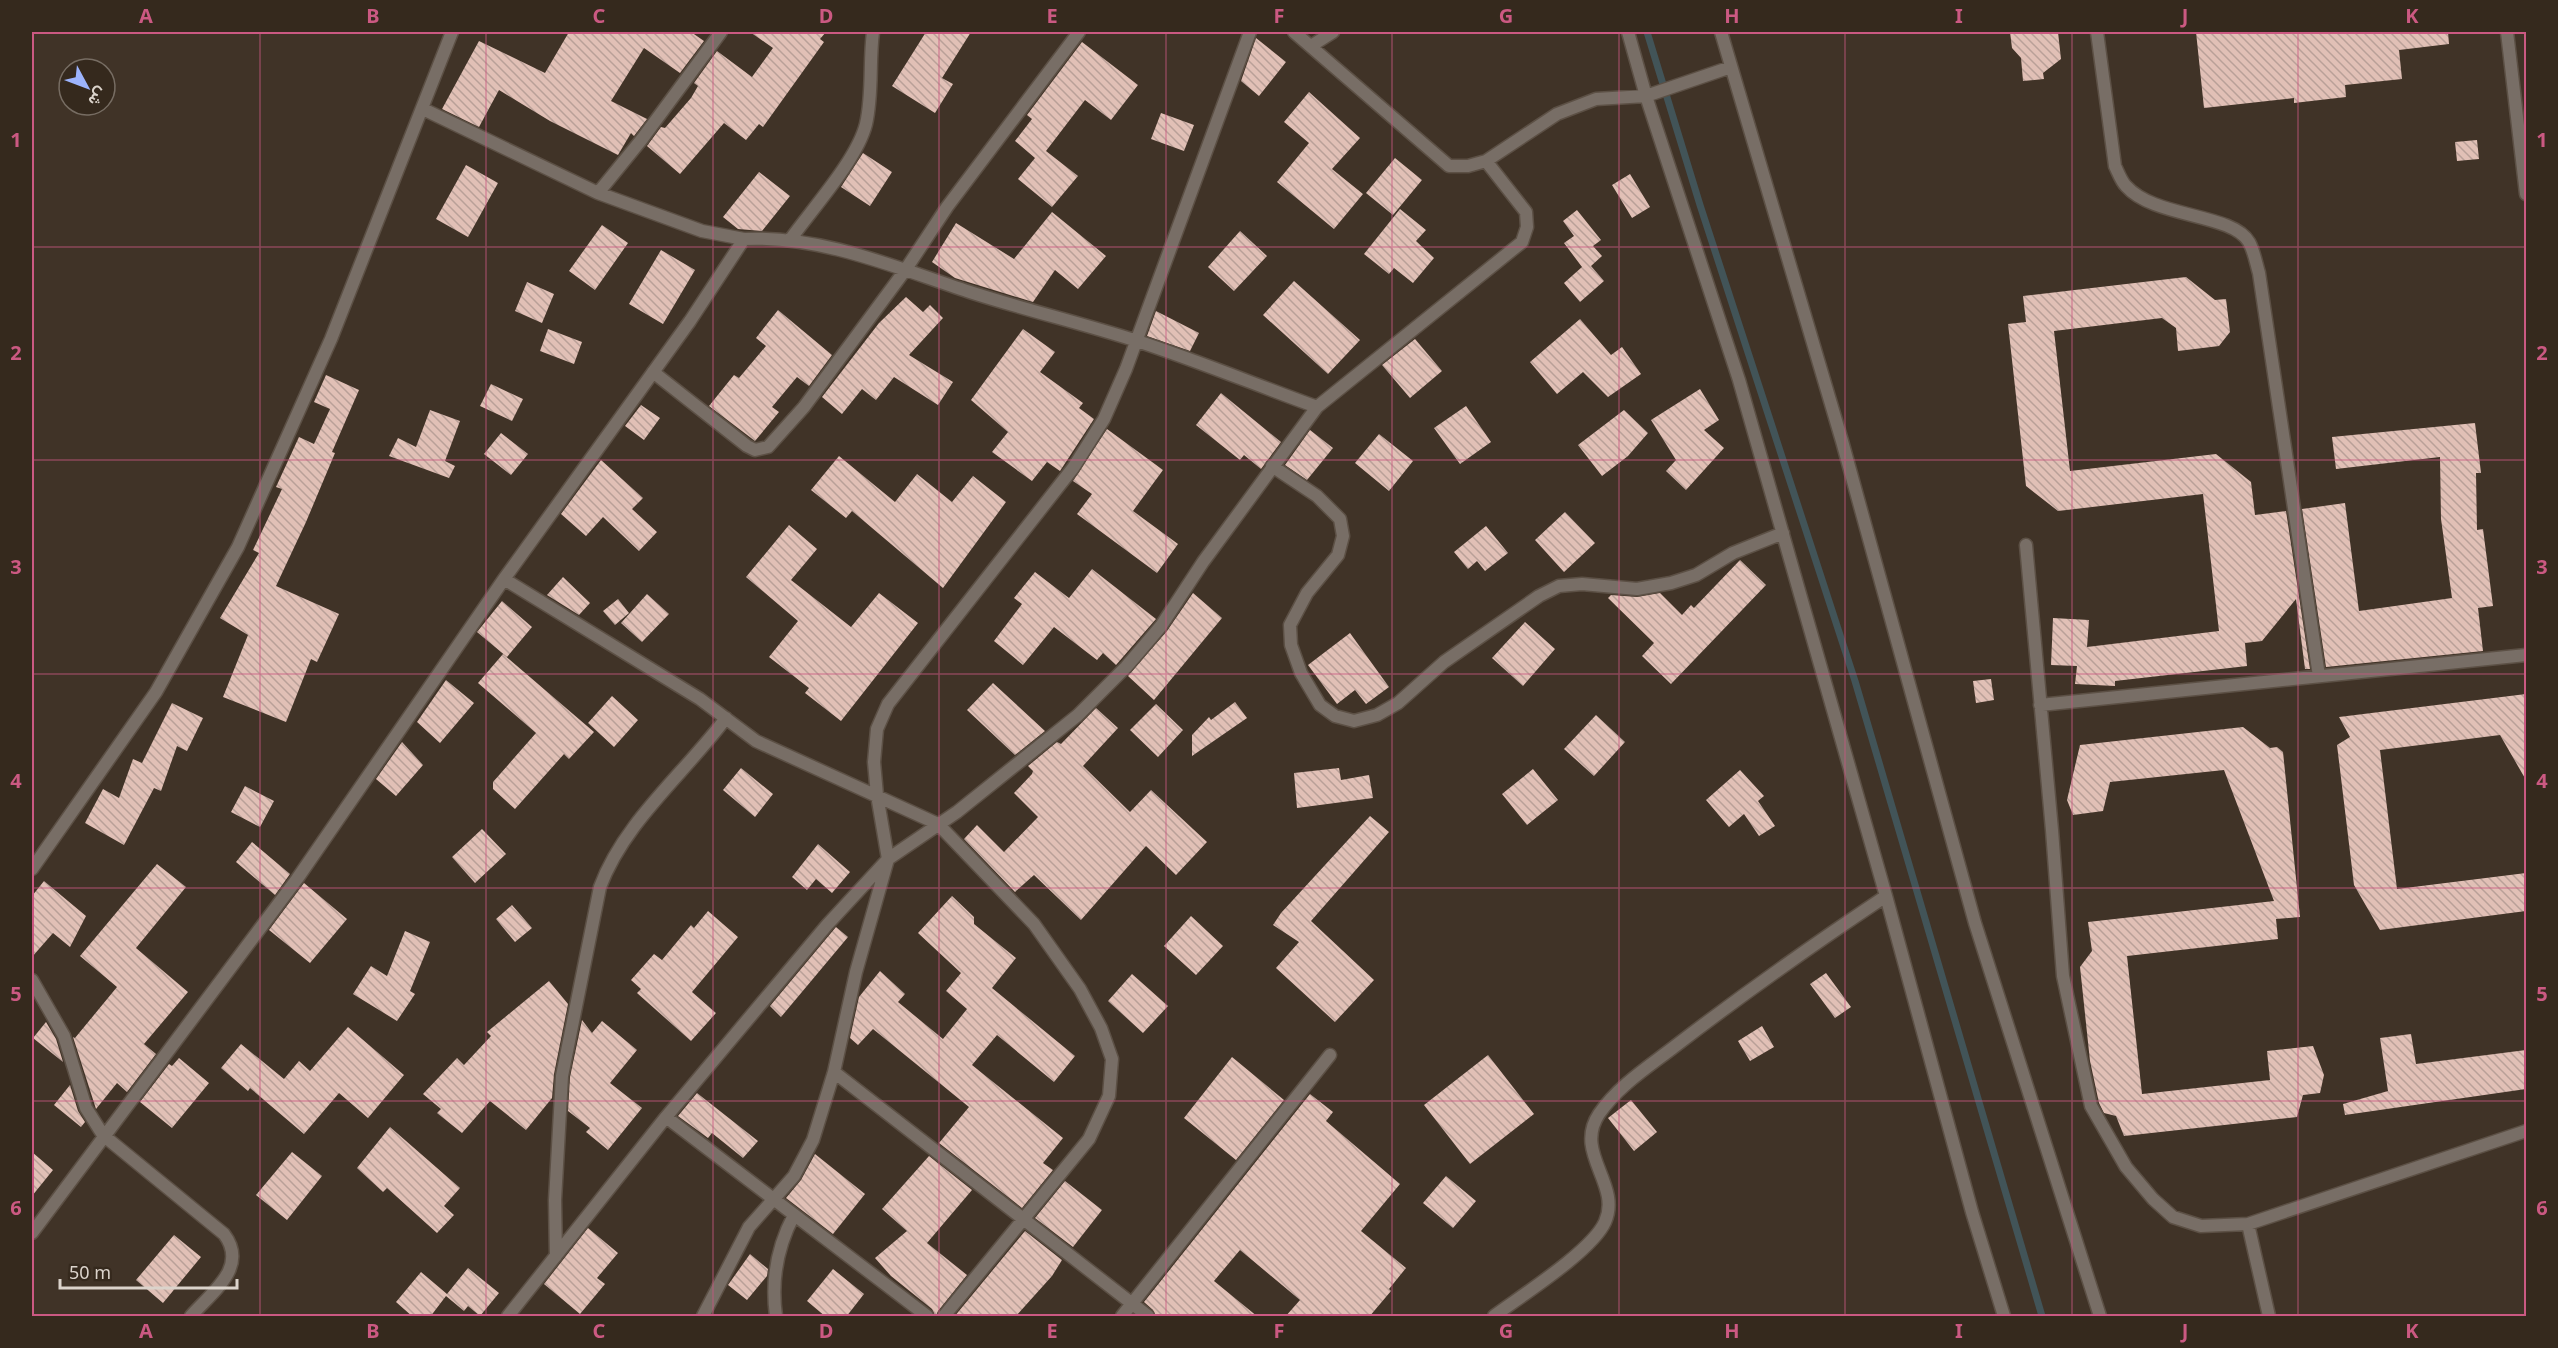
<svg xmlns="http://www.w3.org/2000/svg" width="2558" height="1348" viewBox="0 0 2558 1348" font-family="'Noto Sans',Vazirmatn,sans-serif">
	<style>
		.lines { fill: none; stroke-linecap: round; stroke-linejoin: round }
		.stream { stroke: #425458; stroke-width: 7 }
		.building { fill: url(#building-back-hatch) }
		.minor-casing { stroke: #5c5045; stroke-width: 15 }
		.minor { stroke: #786e66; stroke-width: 12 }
		.grid { fill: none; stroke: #cb5982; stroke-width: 1.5; stroke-opacity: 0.55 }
		.neatline { fill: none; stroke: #cb5982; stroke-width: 2 }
		.grid-label { font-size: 20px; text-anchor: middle; font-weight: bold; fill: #cb5982 }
	</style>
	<defs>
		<pattern id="building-back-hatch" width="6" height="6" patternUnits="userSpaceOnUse" patternTransform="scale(1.5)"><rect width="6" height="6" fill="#e1c0b6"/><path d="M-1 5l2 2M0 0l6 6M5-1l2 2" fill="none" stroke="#b9a098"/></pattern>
	</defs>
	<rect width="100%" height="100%" fill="#403327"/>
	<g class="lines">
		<!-- stream -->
		<path class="stream" d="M 1647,32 L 1700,205 L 1855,681 L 2042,1316"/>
	</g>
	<!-- building -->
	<path class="building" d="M 569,32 L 691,32 L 704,41 L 680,73 L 644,48 L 611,101 L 647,119 L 634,136 L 631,133 L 618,155 L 550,121 L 499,90 L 479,127 L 442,109 L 479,41 L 545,73 Z
		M 750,32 L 826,32 L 820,39 L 824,42 L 763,127 L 759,124 L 746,140 L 724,123 L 680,174 L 647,146 L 661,127 L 665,128 L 691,98 L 698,86 L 694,83 L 717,51 L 752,77 L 773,48 Z
		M 926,32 L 971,32 L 942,78 L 953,84 L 935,113 L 892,86 Z
		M 2010,32 L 2058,32 L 2061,59 L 2043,73 L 2044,79 L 2023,81 L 2021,58 L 2012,48 Z
		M 2196,32 L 2448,32 L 2449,44 L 2399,50 L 2402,79 L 2345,85 L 2346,97 L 2294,103 L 2294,98 L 2204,108 Z
		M 1256,38 L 1286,62 L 1259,96 L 1241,81 Z
		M 1082,42 L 1138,85 L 1111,120 L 1085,100 L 1046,151 L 1078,176 L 1052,207 L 1018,179 L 1035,158 L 1015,141 L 1032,119 L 1027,115 Z
		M 1309,92 L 1360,138 L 1332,169 L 1363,194 L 1334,229 L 1277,182 L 1309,143 L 1284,122 Z
		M 1161,113 L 1194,125 L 1184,151 L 1151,139 Z
		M 2477,140 L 2479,159 L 2457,161 L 2455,142 Z
		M 863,153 L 892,172 L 870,206 L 841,187 Z
		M 1395,158 L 1422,180 L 1393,215 L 1366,193 Z
		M 466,165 L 498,183 L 468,237 L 436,219 Z
		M 759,172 L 790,196 L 762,231 L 738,229 L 723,217 Z
		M 1630,174 L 1650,207 L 1632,218 L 1612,185 Z
		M 1400,209 L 1426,230 L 1416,241 L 1434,258 L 1413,283 L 1394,268 L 1389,274 L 1364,254 Z
		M 1577,210 L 1601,240 L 1593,246 L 1602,256 L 1591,266 L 1604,281 L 1580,302 L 1564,283 L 1582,267 L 1564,243 L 1574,236 L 1563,221 Z
		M 1052,212 L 1106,256 L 1078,289 L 1055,270 L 1033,302 L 955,278 L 932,262 L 956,223 L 1014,259 Z
		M 602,225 L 628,243 L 595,290 L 569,271 Z
		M 1240,231 L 1267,256 L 1234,291 L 1208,267 Z
		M 661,250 L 695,270 L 663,324 L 629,304 Z
		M 2186,277 L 2215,300 L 2226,299 L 2230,332 L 2219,346 L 2178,351 L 2176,328 L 2162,318 L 2054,331 L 2070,471 L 2216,454 L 2251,482 L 2255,515 L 2286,511 L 2310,669 L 2305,669 L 2296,599 L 2262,641 L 2245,643 L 2247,666 L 2115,681 L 2115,686 L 2075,684 L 2077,666 L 2051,665 L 2053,618 L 2089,620 L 2087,647 L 2219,631 L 2203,494 L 2058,511 L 2026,486 L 2008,324 L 2026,322 L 2023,296 Z
		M 1294,281 L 1360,340 L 1328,374 L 1263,315 Z
		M 527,282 L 554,294 L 542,323 L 515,311 Z
		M 906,297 L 923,312 L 930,305 L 943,318 L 909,355 L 953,382 L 938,405 L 894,377 L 876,400 L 862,389 L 842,414 L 822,397 L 879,323 Z
		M 778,310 L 832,355 L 809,386 L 797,377 L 772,407 L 779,412 L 755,441 L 709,406 L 734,375 L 739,378 L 766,346 L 756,338 Z
		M 1156,311 L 1199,333 L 1190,351 L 1147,336 Z
		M 1580,319 L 1611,355 L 1622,347 L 1641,374 L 1608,397 L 1583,372 L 1557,394 L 1530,362 Z
		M 548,329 L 582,342 L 574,364 L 540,351 Z
		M 1023,329 L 1055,352 L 1040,372 L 1083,403 L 1079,408 L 1094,419 L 1060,471 L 1047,462 L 1032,481 L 992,452 L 1008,432 L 971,400 Z
		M 1415,339 L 1442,371 L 1410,398 L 1382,365 Z
		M 326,375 L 359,390 L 332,452 L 335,453 L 306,522 L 276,586 L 339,614 L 317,662 L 311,659 L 286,722 L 223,697 L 248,635 L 220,618 L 259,553 L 253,550 L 282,489 L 276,487 L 299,437 L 314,444 L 330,409 L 314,402 Z
		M 491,384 L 523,399 L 512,421 L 480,406 Z
		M 1700,389 L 1719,420 L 1704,430 L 1724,448 L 1686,490 L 1666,471 L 1676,460 L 1651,420 Z
		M 1221,393 L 1281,442 L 1261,469 L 1244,455 L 1240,460 L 1196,425 Z
		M 641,405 L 660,418 L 644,440 L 625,426 Z
		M 1466,406 L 1491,442 L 1460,464 L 1434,428 Z
		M 430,410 L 460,421 L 445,461 L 455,466 L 449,478 L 389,456 L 398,438 L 416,447 Z
		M 1624,410 L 1648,433 L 1628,456 L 1602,476 L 1578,445 Z
		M 2475,423 L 2481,473 L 2476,473 L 2477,530 L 2483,529 L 2493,606 L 2478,608 L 2483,651 L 2326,667 L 2302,509 L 2345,503 L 2359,611 L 2452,598 L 2441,519 L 2440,457 L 2336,469 L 2332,437 Z
		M 1107,429 L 1163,470 L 1133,511 L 1178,544 L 1157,573 L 1077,514 L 1092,494 L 1073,481 Z
		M 1310,430 L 1333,448 L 1307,480 L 1285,465 Z
		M 501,433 L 528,454 L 511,475 L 484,454 Z
		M 1379,434 L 1413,461 L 1389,491 L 1355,463 Z
		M 839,456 L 895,502 L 917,474 L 952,502 L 973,476 L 1006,502 L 943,588 L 852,511 L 846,518 L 811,490 Z
		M 601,460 L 643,498 L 632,509 L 657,532 L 639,551 L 603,517 L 586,536 L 561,514 Z
		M 1565,512 L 1595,543 L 1564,572 L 1535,540 Z
		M 789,525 L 817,549 L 791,580 L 851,627 L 879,593 L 918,623 L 841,721 L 805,693 L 809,688 L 769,657 L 798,621 L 746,577 Z
		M 1486,526 L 1508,553 L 1485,571 L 1477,561 L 1468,569 L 1454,552 Z
		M 1740,560 L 1766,585 L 1671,684 L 1642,656 L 1654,643 L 1608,598 L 1611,595 L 1637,597 L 1660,593 L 1682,615 L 1691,605 L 1694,608 Z
		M 1092,569 L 1156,619 L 1116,665 L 1103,653 L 1097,660 L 1054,627 L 1023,665 L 994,641 L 1022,604 L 1014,598 L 1035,572 L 1069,598 Z
		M 563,577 L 590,603 L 579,615 L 547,595 Z
		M 1193,593 L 1222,618 L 1154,700 L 1128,676 L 1167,631 Z
		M 647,594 L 669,614 L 642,642 L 621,623 Z
		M 618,599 L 629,613 L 615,625 L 603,611 Z
		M 502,601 L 532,627 L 507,657 L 477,632 Z
		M 1525,622 L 1555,649 L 1523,686 L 1492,658 Z
		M 1350,633 L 1389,687 L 1366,704 L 1355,690 L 1337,704 L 1308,665 Z
		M 503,654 L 594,732 L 569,759 L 564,754 L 515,809 L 493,789 L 493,782 L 536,733 L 478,683 Z
		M 1991,679 L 1994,700 L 1976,703 L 1973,681 Z
		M 446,680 L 474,703 L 440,743 L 417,722 Z
		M 993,683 L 1045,731 L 1015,755 L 967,710 Z
		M 2526,694 L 2526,780 L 2500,735 L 2380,750 L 2397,889 L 2526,873 L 2526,911 L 2380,930 L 2354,885 L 2337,745 L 2350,737 L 2339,717 Z
		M 612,696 L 638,720 L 614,747 L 588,723 Z
		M 1235,702 L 1247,718 L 1192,756 L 1192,735 L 1209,717 L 1211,720 Z
		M 172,703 L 203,718 L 187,751 L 177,746 L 161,791 L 154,788 L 124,845 L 85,823 L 103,789 L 119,798 L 133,759 L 142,763 Z
		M 1156,704 L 1183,730 L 1158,757 L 1130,730 Z
		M 1096,708 L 1118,728 L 1083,766 L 1130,812 L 1151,790 L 1207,842 L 1176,875 L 1146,846 L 1081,920 L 1034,875 L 1015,892 L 964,839 L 977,825 L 1004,852 L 1038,817 L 1014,793 L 1032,774 L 1033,771 L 1028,766 L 1057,742 L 1061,744 Z
		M 1596,715 L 1625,742 L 1594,776 L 1564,749 Z
		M 2243,727 L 2270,748 L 2277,747 L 2283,752 L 2300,917 L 2276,919 L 2278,939 L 2127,956 L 2142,1094 L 2270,1080 L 2267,1051 L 2313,1046 L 2324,1075 L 2320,1093 L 2303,1095 L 2297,1117 L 2124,1136 L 2116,1116 L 2104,1113 L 2099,1103 L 2090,1061 L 2080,967 L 2092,951 L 2088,922 L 2274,901 L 2224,770 L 2110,782 L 2103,811 L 2073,815 L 2067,800 L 2080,745 Z
		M 402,742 L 423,765 L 396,796 L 376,779 Z
		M 741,768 L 773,794 L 755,817 L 723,790 Z
		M 1339,768 L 1341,780 L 1369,775 L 1373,798 L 1297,808 L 1294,773 Z
		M 1533,769 L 1558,800 L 1527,825 L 1502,794 Z
		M 1740,770 L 1764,796 L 1758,801 L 1775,826 L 1759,836 L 1744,814 L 1729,827 L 1706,800 Z
		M 245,786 L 274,801 L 260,827 L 231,812 Z
		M 1370,816 L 1389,832 L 1311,921 L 1374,980 L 1335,1022 L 1276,968 L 1299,942 L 1273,925 L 1281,913 Z
		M 482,829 L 506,854 L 475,883 L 452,857 Z
		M 252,842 L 290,874 L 275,895 L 236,862 Z
		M 818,844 L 850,872 L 832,893 L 816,879 L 807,890 L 792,877 Z
		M 157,864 L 186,887 L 136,948 L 188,992 L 144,1044 L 156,1054 L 127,1092 L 117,1083 L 96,1109 L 73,1037 L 75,1038 L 117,987 L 80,956 Z
		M 44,881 L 86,916 L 70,947 L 53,933 L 32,957 L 32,896 Z
		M 304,883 L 347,919 L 310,963 L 269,930 Z
		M 952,896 L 974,917 L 974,924 L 1016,958 L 992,988 L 1075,1056 L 1054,1082 L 997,1035 L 972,1065 L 1063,1138 L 1043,1163 L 1053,1170 L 1022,1208 L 939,1143 L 969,1107 L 873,1029 L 858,1045 L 850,1038 L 859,997 L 880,971 L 905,994 L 898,1002 L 943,1039 L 967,1009 L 946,991 L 961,973 L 918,933 Z
		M 512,905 L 532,928 L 515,942 L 496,919 Z
		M 708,911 L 738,937 L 692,992 L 716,1013 L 691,1041 L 637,993 L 641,989 L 631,980 L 654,954 L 662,960 L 691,925 L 694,928 Z
		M 1191,916 L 1223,946 L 1196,975 L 1164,946 Z
		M 836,927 L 848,937 L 781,1017 L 770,1006 Z
		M 405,931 L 430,942 L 410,991 L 415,994 L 397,1021 L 353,994 L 371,966 L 387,976 Z
		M 1826,973 L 1851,1007 L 1835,1018 L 1810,984 Z
		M 1132,974 L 1168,1006 L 1143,1033 L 1108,1001 Z
		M 549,981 L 568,1004 L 554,1074 L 552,1098 L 526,1130 L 490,1101 L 462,1133 L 437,1113 L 441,1109 L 423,1094 L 457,1058 L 464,1065 L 491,1036 L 487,1032 Z
		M 582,1020 L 592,1033 L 602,1021 L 637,1050 L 610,1083 L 642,1108 L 608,1150 L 586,1132 L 590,1128 L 568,1111 L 570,1077 Z
		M 46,1022 L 56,1039 L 63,1062 L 33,1038 Z
		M 1762,1026 L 1774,1047 L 1750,1061 L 1738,1041 Z
		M 348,1027 L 404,1075 L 368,1118 L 339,1093 L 304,1134 L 250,1088 L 248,1091 L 221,1068 L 241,1044 L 284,1079 L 299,1061 L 310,1071 Z
		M 2411,1034 L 2416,1064 L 2526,1050 L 2526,1089 L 2345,1115 L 2343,1104 L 2388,1091 L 2380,1038 Z
		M 1488,1055 L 1534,1114 L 1470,1164 L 1424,1105 Z
		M 1232,1057 L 1284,1100 L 1236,1160 L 1184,1118 Z
		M 179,1058 L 209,1083 L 172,1128 L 140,1102 L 169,1064 L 172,1066 Z
		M 70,1085 L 78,1111 L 85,1122 L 81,1127 L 54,1105 Z
		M 697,1093 L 758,1141 L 743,1158 L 712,1133 L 708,1138 L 678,1116 Z
		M 1310,1094 L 1333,1112 L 1326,1121 L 1400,1184 L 1361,1231 L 1406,1268 L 1389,1289 L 1391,1291 L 1369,1317 L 1285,1317 L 1300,1300 L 1240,1250 L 1214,1281 L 1258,1317 L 1156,1317 L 1153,1310 L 1144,1302 Z
		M 1631,1100 L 1657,1132 L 1634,1151 L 1608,1118 Z
		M 390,1127 L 460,1188 L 444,1206 L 454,1215 L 437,1233 L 387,1188 L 383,1192 L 357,1168 Z
		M 32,1152 L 53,1170 L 32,1196 Z
		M 292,1152 L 322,1176 L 287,1220 L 256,1195 Z
		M 815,1154 L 865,1194 L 833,1234 L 786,1198 L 801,1180 Z
		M 929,1156 L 972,1190 L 927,1243 L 967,1275 L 938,1311 L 936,1317 L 932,1309 L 891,1276 L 875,1258 L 907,1231 L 882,1209 Z
		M 1446,1176 L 1476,1201 L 1453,1228 L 1423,1203 Z
		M 1065,1181 L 1102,1210 L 1073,1247 L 1035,1218 Z
		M 588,1228 L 618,1253 L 597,1278 L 605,1284 L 580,1314 L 544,1284 Z
		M 1025,1231 L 1062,1260 L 1052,1276 L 1015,1317 L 954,1317 Z
		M 174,1235 L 201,1257 L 163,1303 L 136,1280 Z
		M 750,1254 L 768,1269 L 767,1276 L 747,1300 L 728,1285 Z
		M 468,1268 L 499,1293 L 480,1316 L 468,1306 L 464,1311 L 446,1296 L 430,1317 L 413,1317 L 396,1302 L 421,1272 L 447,1294 Z
		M 833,1269 L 864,1294 L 846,1317 L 826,1317 L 807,1301 Z"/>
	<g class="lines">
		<!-- minor casing -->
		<g class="minor-casing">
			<path id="minor" d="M 1294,32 L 1449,166 L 1468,166 L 1486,161 L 1557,114 L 1596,99 L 1646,96 L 1731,67
				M 1628,32 L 1646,96 L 1739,380 L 1886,896 L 1972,1212 L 2004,1316
				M 1721,32 L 1842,441 L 1975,923 L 2100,1316
				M 2097,32 L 2115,166 C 2118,172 2121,181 2126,186 C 2154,218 2232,213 2249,242 C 2254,251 2256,263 2259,273 L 2319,676
				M 2507,32 L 2526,194
				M 1311,46 L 1333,32
				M 423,109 L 598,193
				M 744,239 C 823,235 899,269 973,293 C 1026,310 1081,323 1134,340 C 1196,360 1256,385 1317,407
				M 790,240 C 812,209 857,160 866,124 C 873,94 869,62 873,32
				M 653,372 L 747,446 L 755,450 L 768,447 L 804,407 L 906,269 L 947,207 L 1079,32
				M 1272,466 L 1317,496 L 1340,519 L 1343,536 L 1338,555 L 1307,593 L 1290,625 L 1291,645 L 1301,673 L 1320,705 L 1335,716 L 1354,721 L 1377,715 L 1398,703 L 1444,662 L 1539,596 L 1559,586 L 1582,584 L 1637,589 L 1671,583 L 1696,575 L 1733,553 L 1783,533
				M 2026,545 L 2052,830 L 2063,976 L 2091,1106 L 2126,1167 L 2153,1199 L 2173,1217 L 2201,1226 L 2248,1224 L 2269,1316
				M 504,579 L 700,699 L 756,741 L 938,824 L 1034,924 L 1080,989 L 1101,1028 L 1112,1059 L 1109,1096 L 1089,1139 L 944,1316
				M 2040,705 L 2526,655
				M 32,869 L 156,692 L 238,547 L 331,339 L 452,32
				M 32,980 L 64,1036 L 86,1108 L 103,1135 L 224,1234 C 249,1267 212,1292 191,1316
				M 834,1072 L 1148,1316
				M 666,1117 L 927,1316
				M 2248,1224 L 2526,1131
				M 32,1233 L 297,879 L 504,579 L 690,321 L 744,239 L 702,231 L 598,193 L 642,139 L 721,32
				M 556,1256 L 555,1200 L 562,1076 L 600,887 C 624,822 684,774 726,718
				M 508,1316 L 666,1117 L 827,925 L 888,859 L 957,812 L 1078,715 L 1126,667 L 1161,626 L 1203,562 L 1317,407 L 1522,242 L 1527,227 L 1526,212 L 1486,161
				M 703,1316 L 749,1227 L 794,1176 L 813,1140 L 834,1072 L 856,972 L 888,859 L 877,795 L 874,762 L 877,729 L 888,704 L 1073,468 L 1104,419 L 1126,369 L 1250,32
				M 776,1316 C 771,1280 777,1247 794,1215
				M 1122,1316 L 1330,1055
				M 1494,1316 C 1521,1296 1592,1251 1605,1222 C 1622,1184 1573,1153 1599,1114 C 1618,1086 1648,1067 1674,1047 C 1743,994 1814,944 1886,896"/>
		</g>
		<!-- minor -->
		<use href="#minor" class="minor"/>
	</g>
	<!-- grid -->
	<path class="grid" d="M 260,32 L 260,1316M 486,32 L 486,1316M 713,32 L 713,1316M 939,32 L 939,1316M 1166,32 L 1166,1316M 1392,32 L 1392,1316M 1619,32 L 1619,1316M 1845,32 L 1845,1316M 2072,32 L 2072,1316M 2298,32 L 2298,1316M 32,247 L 2526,247M 32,460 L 2526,460M 32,674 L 2526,674M 32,888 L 2526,888M 32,1101 L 2526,1101"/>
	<!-- border -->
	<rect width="2558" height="1348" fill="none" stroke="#35291d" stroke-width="66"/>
	<!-- north arrow -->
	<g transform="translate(87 87) rotate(131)"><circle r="28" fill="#35291d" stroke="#776d63" stroke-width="1.5"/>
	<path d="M0-4.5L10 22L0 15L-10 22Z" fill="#9db4fd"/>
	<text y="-9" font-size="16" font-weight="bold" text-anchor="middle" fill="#dbd3cb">ش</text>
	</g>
	<!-- scale -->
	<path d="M60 1279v9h177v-9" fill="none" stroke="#dbd3cb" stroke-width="3"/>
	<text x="69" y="1279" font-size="18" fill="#dbd3cb" stroke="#35291d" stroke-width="4.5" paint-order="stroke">50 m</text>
	<rect x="33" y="33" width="2492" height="1282" class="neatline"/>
	<g class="grid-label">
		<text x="146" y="23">A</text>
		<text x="373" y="23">B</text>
		<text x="599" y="23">C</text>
		<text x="826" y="23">D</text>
		<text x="1052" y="23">E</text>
		<text x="1279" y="23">F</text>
		<text x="1506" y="23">G</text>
		<text x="1732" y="23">H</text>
		<text x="1959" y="23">I</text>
		<text x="2185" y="23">J</text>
		<text x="2412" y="23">K</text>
		<text x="16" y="147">1</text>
		<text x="2542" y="147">1</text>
		<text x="16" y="360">2</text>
		<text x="2542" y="360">2</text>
		<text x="16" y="574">3</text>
		<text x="2542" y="574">3</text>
		<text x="16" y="788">4</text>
		<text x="2542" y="788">4</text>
		<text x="16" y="1001">5</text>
		<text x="2542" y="1001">5</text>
		<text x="16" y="1215">6</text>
		<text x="2542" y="1215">6</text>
		<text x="146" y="1338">A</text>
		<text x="373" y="1338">B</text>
		<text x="599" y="1338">C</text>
		<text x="826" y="1338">D</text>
		<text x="1052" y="1338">E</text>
		<text x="1279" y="1338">F</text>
		<text x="1506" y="1338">G</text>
		<text x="1732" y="1338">H</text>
		<text x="1959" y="1338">I</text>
		<text x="2185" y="1338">J</text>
		<text x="2412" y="1338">K</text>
	</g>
</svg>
